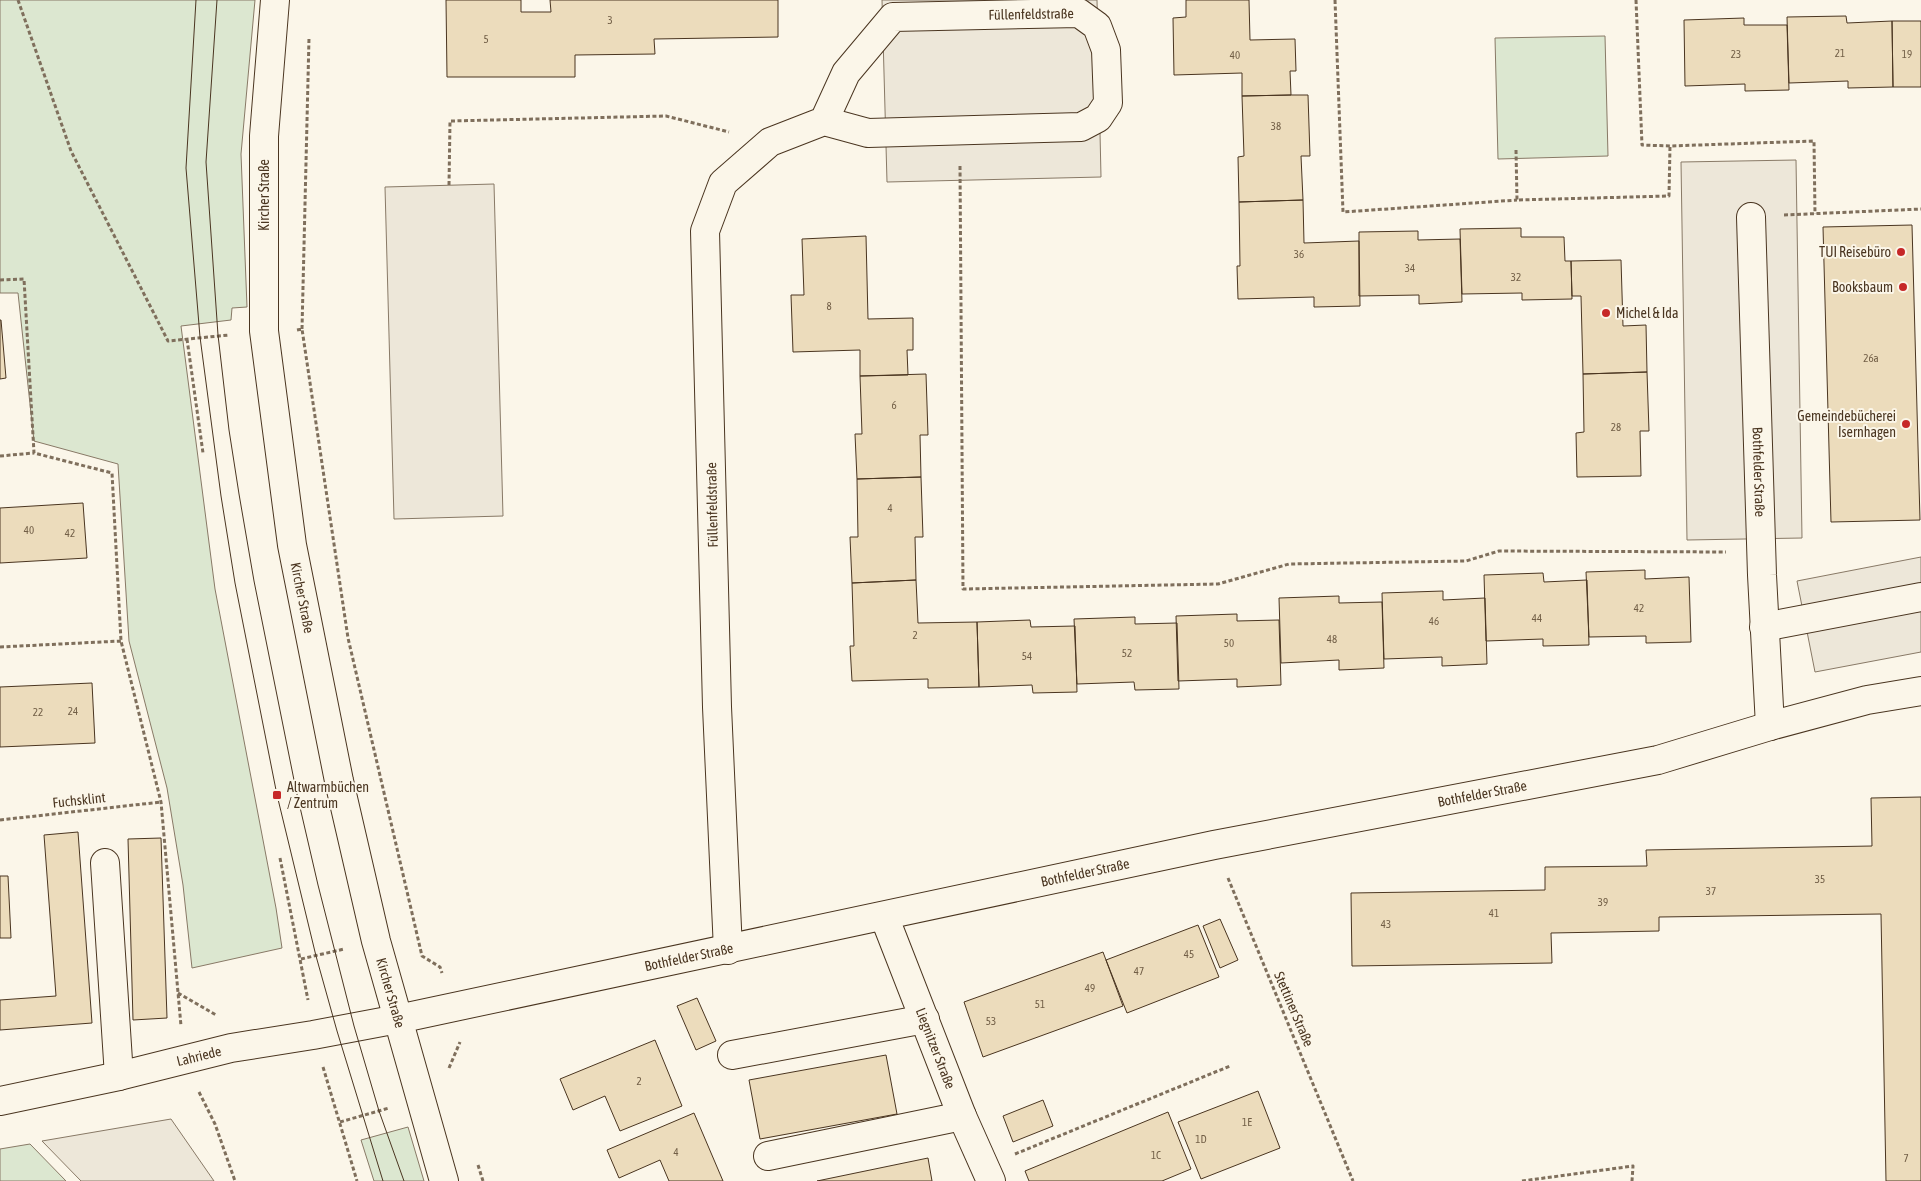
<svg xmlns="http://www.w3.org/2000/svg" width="1921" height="1181" viewBox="0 0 1921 1181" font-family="'Asap Condensed',sans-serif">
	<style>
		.green { fill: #dce7d0; stroke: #887966 }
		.parking { fill: #ede7d9; stroke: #887966 }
		.building { fill: #ecdcbc; stroke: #4a3520 }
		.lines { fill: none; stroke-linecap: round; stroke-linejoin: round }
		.minor-casing { stroke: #4a3520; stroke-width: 30 }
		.major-casing { stroke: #4a3520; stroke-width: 30 }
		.path { stroke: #7f6f5c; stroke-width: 3; stroke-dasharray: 4 2.5; stroke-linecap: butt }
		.minor { stroke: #fbf6e9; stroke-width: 28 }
		.major { stroke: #fbf6e9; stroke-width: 28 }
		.tram { stroke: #4a3520; stroke-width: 1 }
		.poi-dot { fill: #c62828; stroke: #fbf6e9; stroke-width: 2 }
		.labels { text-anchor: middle; stroke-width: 4; stroke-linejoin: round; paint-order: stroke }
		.number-label { font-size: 11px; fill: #725f47 }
		.street-label { font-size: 14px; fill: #4a3520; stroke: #fbf6e9 }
		.poi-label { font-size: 14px; fill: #4a3520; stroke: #fbf6e9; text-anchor: end }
	</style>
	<rect width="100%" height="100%" fill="#fbf6e9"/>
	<!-- green -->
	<path class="green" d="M 0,0 L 255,0 L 241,154 L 247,307 L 232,308 L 231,320 L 181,326 L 215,589 L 276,908 L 282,948 L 192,968 L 183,885 L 167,788 L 129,641 L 118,464 L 34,441 L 18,293 L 0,293 Z
		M 1605,36 L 1608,156 L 1498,159 L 1495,38 Z
		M 408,1127 L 424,1181 L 374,1181 L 361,1140 Z
		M 30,1144 L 66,1181 L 0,1181 L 0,1149 Z"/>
	<!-- parking -->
	<path class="parking" d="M 882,0 L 1097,0 L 1101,177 L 887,182 Z
		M 1796,160 L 1802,538 L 1687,540 L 1681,162 Z
		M 494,184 L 503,516 L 394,519 L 385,187 Z
		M 1921,557 L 1921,652 L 1815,672 L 1797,581 Z
		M 171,1119 L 214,1181 L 81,1181 L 42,1141 Z"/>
	<!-- building -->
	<path class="building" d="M 446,0 L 521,0 L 521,12 L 551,12 L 550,0 L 778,0 L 778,37 L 654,39 L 655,54 L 575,55 L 575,77 L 447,77 Z
		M 1186,0 L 1249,0 L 1250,40 L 1295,39 L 1296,71 L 1290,71 L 1291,95 L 1242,96 L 1242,73 L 1174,75 L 1173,18 L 1186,17 Z
		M 1846,16 L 1847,23 L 1892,21 L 1893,87 L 1848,88 L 1848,81 L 1789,83 L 1787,17 Z
		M 1744,18 L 1744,25 L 1787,25 L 1789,90 L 1745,91 L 1745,84 L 1685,86 L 1684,20 Z
		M 1892,21 L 1921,21 L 1921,87 L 1893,87 Z
		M 1291,95 L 1308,95 L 1310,156 L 1301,156 L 1303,200 L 1239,202 L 1238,157 L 1244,156 L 1242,96 Z
		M 1303,200 L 1304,243 L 1359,241 L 1360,306 L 1314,307 L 1314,297 L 1238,299 L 1237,266 L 1240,266 L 1239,202 Z
		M 1912,225 L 1920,520 L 1831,522 L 1823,227 Z
		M 1521,228 L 1521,237 L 1564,237 L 1565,261 L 1571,261 L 1572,299 L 1522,300 L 1522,293 L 1462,294 L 1460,229 Z
		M 1418,231 L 1418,240 L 1460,239 L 1462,302 L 1419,304 L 1419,295 L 1359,296 L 1359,232 Z
		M 866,236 L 868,319 L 913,318 L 913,350 L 907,350 L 908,375 L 860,376 L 860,350 L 793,352 L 791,295 L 804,295 L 802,239 Z
		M 1621,260 L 1623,326 L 1646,325 L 1647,372 L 1583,374 L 1581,296 L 1572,296 L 1571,261 Z
		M 0,320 L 1,320 L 6,378 L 0,379 Z
		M 1647,372 L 1649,431 L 1640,431 L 1641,476 L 1577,477 L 1576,433 L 1584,432 L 1583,374 Z
		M 926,374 L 928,435 L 920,435 L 921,477 L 857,479 L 855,434 L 862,434 L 860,376 Z
		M 921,477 L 923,537 L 915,537 L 916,580 L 852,583 L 850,537 L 858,537 L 857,479 Z
		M 83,503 L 87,558 L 0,563 L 0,508 Z
		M 1645,570 L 1645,579 L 1689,577 L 1691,642 L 1646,643 L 1646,636 L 1589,637 L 1586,572 Z
		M 1543,573 L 1544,582 L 1587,580 L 1589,645 L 1543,646 L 1543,639 L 1486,641 L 1484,575 Z
		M 916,580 L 918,623 L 977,622 L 979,687 L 928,688 L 928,679 L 852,681 L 850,646 L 854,646 L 852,583 Z
		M 1443,591 L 1443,600 L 1485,598 L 1487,664 L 1442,666 L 1442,657 L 1384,659 L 1382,593 Z
		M 1339,596 L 1339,603 L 1382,602 L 1384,668 L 1339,670 L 1339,660 L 1281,663 L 1279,598 Z
		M 1237,614 L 1237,621 L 1279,620 L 1281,685 L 1237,687 L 1237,679 L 1178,681 L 1176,616 Z
		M 1135,617 L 1135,624 L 1177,623 L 1179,689 L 1135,690 L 1134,682 L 1077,684 L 1074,619 Z
		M 1030,620 L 1031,627 L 1075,626 L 1077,692 L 1033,693 L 1032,685 L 979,687 L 977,622 Z
		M 92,683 L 95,743 L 0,747 L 0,687 Z
		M 1921,797 L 1921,1181 L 1886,1181 L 1881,914 L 1659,917 L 1659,931 L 1551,933 L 1552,963 L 1352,966 L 1351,893 L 1545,890 L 1545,867 L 1647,866 L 1646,850 L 1872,846 L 1871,798 Z
		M 78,832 L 92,1023 L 0,1030 L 0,1000 L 56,996 L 44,835 Z
		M 161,838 L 167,1018 L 133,1020 L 128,839 Z
		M 0,876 L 8,876 L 11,938 L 0,938 Z
		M 1220,919 L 1238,960 L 1220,968 L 1203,926 Z
		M 1198,925 L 1219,977 L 1127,1013 L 1106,960 Z
		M 1103,952 L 1123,1006 L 983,1057 L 964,1002 Z
		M 697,998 L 716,1041 L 696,1050 L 677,1006 Z
		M 655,1040 L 682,1106 L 620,1131 L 605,1096 L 573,1110 L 560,1079 Z
		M 886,1055 L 897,1114 L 760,1139 L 749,1080 Z
		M 1258,1091 L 1280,1148 L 1201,1179 L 1178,1122 Z
		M 1043,1100 L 1053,1126 L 1013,1142 L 1003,1116 Z
		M 1168,1112 L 1191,1169 L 1162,1181 L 1029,1181 L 1025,1171 Z
		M 694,1113 L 723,1181 L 669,1181 L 660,1160 L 619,1178 L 607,1150 Z
		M 928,1158 L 932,1181 L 817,1181 Z"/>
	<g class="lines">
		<!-- minor casing -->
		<g class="minor-casing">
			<g id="minor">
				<path id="s1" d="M 1751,217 L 1762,575 L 1770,726"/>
				<path d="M 1764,627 L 1921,597"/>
				<path d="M 105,863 L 119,1076"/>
				<path id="s2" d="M 884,916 L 962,1116 L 991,1181"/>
				<path d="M 728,950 L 717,707 L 705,231 L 723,183 L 770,142 L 824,121 L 868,133 L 1081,127 L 1098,118 L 1108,103 L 1106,50 L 1097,26 L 1079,13 L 893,17 L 846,73 L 824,121"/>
				<path d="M 732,1055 L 925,1019"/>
				<path id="s3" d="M 0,1101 L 119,1076 L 231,1048 L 313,1035 L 398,1019 L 1214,845 L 1658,760 L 1770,726 L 1867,700 L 1921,691"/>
				<path d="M 768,1156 L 962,1116"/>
			</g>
		</g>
		<!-- major casing -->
		<g class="major-casing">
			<g id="major">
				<path id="s4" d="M 275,0 L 264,136 L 264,331 L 292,545 L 339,781 L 376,941 L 444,1181"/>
			</g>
		</g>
		<!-- path -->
		<path class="path" d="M 18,0 L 71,151 L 168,341 L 229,335
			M 1335,0 L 1343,212 L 1517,200
			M 1636,0 L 1642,145 L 1670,146 L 1814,141 L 1815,214
			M 1516,150 L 1517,200 L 1669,196 L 1670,146
			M 960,166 L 963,589 L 1218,584 L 1289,564 L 1466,561 L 1499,551 L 1726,552
			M 449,185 L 450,121 L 666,116 L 729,132
			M 1784,215 L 1921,209
			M 0,280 L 24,279 L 34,453 L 112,473 L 121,641 L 161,802 L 181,1026
			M 302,329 L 309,38
			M 297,330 L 302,329 L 348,638 L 422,956 L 440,967 L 442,973
			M 187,339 L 203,453
			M 0,456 L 34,453
			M 0,647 L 121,641
			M 0,820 L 161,802
			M 280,858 L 308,1000
			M 1228,878 L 1353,1181
			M 301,959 L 344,949
			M 178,993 L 216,1015
			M 323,1067 L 357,1181
			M 449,1068 L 460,1042
			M 199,1092 L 215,1124 L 235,1181
			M 340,1122 L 389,1108
			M 1015,1154 L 1230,1066
			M 478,1165 L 483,1181
			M 1522,1181 L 1633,1166 L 1632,1181"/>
		<!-- minor -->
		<use href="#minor" class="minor"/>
		<!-- major -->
		<use href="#major" class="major"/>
		<!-- tram -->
		<path class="tram" d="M 196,0 L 186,168 L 200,337 L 221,496 L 235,583 L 277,795 L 316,956 L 337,1031 L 383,1181
			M 217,0 L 206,162 L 218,335 L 229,430 L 239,494 L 254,581 L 296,790 L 318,885 L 354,1026 L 379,1111 L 404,1181"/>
	</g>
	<!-- markers -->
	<g class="poi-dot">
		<circle cx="1901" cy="252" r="5"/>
		<circle cx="1903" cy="287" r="5"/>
		<circle cx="1606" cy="313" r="5"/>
		<circle cx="1906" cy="424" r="5"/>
		<rect x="272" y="790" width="10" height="10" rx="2.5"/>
	</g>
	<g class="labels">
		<!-- number labels -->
		<g class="number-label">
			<text x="610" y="24">3</text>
			<text x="486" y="43">5</text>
			<text x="1840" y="57">21</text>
			<text x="1736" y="58">23</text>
			<text x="1907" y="58">19</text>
			<text x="1235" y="59">40</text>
			<text x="1276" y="130">38</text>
			<text x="1299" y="258">36</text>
			<text x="1410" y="272">34</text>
			<text x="1516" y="281">32</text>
			<text x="829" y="310">8</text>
			<text x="1871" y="362">26a</text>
			<text x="894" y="409">6</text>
			<text x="1616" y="431">28</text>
			<text x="890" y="512">4</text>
			<text x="29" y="534">40</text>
			<text x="70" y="537">42</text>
			<text x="1639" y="612">42</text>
			<text x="1537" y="622">44</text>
			<text x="1434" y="625">46</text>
			<text x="915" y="639">2</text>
			<text x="1332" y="643">48</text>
			<text x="1229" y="647">50</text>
			<text x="1127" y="657">52</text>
			<text x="1027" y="660">54</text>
			<text x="73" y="715">24</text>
			<text x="38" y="716">22</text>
			<text x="1820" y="883">35</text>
			<text x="1711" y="895">37</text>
			<text x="1603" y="906">39</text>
			<text x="1494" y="917">41</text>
			<text x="1386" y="928">43</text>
			<text x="1189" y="958">45</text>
			<text x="1139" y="975">47</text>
			<text x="1090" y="992">49</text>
			<text x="1040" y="1008">51</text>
			<text x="991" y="1025">53</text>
			<text x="639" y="1085">2</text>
			<text x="1247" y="1126">1E</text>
			<text x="1201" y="1143">1D</text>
			<text x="676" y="1156">4</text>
			<text x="1156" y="1159">1C</text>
			<text x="1906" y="1162">7</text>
		</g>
		<!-- street labels -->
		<g class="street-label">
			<text transform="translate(1031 14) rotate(-1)" y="5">Füllenfeldstraße</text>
			<text transform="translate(264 195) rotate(-90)" y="5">Kircher Straße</text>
			<text dy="5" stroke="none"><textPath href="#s1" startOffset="255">Bothfelder Straße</textPath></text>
			<text transform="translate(712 505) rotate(-91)" y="5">Füllenfeldstraße</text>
			<text dy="5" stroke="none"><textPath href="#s4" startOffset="601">Kircher Straße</textPath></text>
			<text dy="5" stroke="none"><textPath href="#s3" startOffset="1514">Bothfelder Straße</textPath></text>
			<text transform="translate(79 800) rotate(-6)" y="5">Fuchsklint</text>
			<text dy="5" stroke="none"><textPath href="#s3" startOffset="1109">Bothfelder Straße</textPath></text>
			<text dy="5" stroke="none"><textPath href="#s3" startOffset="704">Bothfelder Straße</textPath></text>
			<text dy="5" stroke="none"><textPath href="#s4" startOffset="1006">Kircher Straße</textPath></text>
			<text transform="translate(1294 1009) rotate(67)" y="5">Stettiner Straße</text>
			<text dy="5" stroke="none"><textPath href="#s2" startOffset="142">Liegnitzer Straße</textPath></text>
			<text dy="5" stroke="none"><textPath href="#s3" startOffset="204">Lahriede</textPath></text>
		</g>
		<!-- poi labels -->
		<g class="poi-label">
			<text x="1891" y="257">TUI Reisebüro</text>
			<text x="1893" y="292">Booksbaum</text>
			<text x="1616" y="318" text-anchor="start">Michel &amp; Ida</text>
			<text x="1896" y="421">Gemeindebücherei<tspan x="1896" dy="16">Isernhagen</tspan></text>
			<text x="287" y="792" text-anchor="start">Altwarmbüchen<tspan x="287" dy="16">/ Zentrum</tspan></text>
		</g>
	</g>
</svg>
